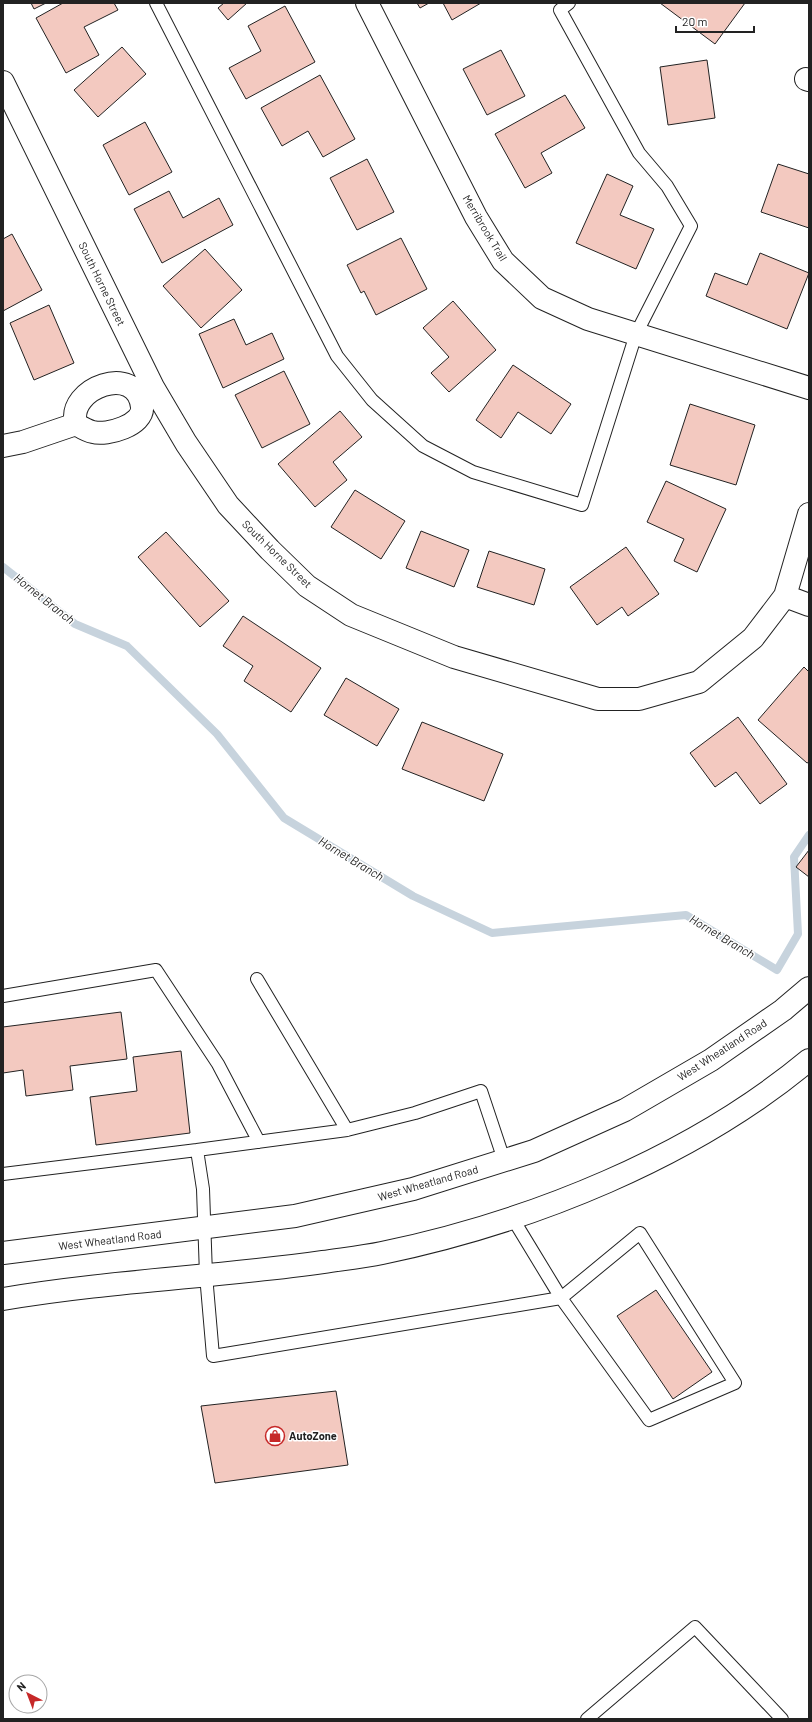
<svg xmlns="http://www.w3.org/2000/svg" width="812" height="1722" viewBox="0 0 812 1722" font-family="Barlow,sans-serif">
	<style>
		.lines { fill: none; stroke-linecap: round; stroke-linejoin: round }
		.stream { stroke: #c7d3dd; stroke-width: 8 }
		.building { fill: #f3c9c0; stroke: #222 }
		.lane-casing { stroke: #222; stroke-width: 14 }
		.street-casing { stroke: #222; stroke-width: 24 }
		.secondary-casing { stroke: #222; stroke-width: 24 }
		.lane { stroke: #fff; stroke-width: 12 }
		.street { stroke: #fff; stroke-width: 22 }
		.secondary { stroke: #fff; stroke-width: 22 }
		.labels { text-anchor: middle; stroke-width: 3; stroke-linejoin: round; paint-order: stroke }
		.street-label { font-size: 11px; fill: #222; stroke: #fff }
		.poi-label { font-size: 11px; font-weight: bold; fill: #222; stroke: #fff; text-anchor: start }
		.water-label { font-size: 12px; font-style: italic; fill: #222; stroke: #fff }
	</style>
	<rect width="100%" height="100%" fill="#fff"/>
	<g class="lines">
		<!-- stream -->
		<path class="stream" d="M 3,567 L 75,624 L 127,646 L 217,734 L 284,818 L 413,896 L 492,933 L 686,915 L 777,970 L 798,934 L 794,857 L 809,835"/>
	</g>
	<!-- building -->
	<path class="building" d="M 31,3 L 46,3 L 34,9 Z
		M 63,3 L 114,3 L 118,10 L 84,27 L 99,55 L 66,73 L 36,18 Z
		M 224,3 L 247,3 L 228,20 L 218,8 Z
		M 417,3 L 429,3 L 420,8 Z
		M 443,3 L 481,3 L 452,20 Z
		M 660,3 L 745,3 L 715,44 Z
		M 285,6 L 315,62 L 246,99 L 229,68 L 261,51 L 248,26 Z
		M 122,47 L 146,74 L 98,117 L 74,90 Z
		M 501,50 L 525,96 L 487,115 L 463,69 Z
		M 707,60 L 715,118 L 668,125 L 660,67 Z
		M 320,75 L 355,139 L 323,157 L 308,131 L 282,146 L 261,108 Z
		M 565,95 L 585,128 L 541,153 L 552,173 L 525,188 L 495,134 Z
		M 145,122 L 172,172 L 129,195 L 103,145 Z
		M 367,159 L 394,212 L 357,230 L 330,178 Z
		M 778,164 L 809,174 L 809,228 L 761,212 Z
		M 607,174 L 633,186 L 620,215 L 654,229 L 636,269 L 576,243 Z
		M 169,191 L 183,218 L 219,198 L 233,225 L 162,263 L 134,209 Z
		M 12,234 L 42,290 L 3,311 L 3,239 Z
		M 401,238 L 427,289 L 376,315 L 364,291 L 361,293 L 347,265 Z
		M 205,249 L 242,290 L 201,328 L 163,286 Z
		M 760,253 L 809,273 L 787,329 L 706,296 L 715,273 L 747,285 Z
		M 453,301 L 496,350 L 449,392 L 431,373 L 449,357 L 423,328 Z
		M 49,305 L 74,363 L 34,380 L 10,323 Z
		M 234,319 L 246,345 L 272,333 L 284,359 L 223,388 L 199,334 Z
		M 513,365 L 571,404 L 551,434 L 518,412 L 501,438 L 476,420 Z
		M 284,371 L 310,424 L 262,448 L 235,395 Z
		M 690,404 L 755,425 L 736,485 L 670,465 Z
		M 340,411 L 362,437 L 333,462 L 347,480 L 315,507 L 278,464 Z
		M 666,481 L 726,509 L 697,572 L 674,561 L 684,539 L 647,522 Z
		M 355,490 L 405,521 L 381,559 L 331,527 Z
		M 421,531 L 469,550 L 454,587 L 406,568 Z
		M 166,532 L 229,601 L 200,627 L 138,557 Z
		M 626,547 L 659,594 L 628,616 L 622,607 L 597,625 L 570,587 Z
		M 489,551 L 545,569 L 534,605 L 477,587 Z
		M 243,616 L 321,668 L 291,712 L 244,681 L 253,666 L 223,646 Z
		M 804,667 L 809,672 L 809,762 L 807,763 L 758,720 Z
		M 346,678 L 399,709 L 377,746 L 324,715 Z
		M 738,717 L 787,784 L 760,804 L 736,772 L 715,787 L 690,753 Z
		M 422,722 L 503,754 L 484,801 L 402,769 Z
		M 809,850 L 809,877 L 796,867 Z
		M 121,1012 L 127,1059 L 70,1066 L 73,1090 L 26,1096 L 23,1070 L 3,1073 L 3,1027 Z
		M 181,1051 L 190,1133 L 96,1145 L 90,1097 L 137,1091 L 133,1057 Z
		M 656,1290 L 712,1372 L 673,1399 L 617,1316 Z
		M 336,1391 L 348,1465 L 215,1483 L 201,1406 Z"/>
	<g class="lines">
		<!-- lane casing -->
		<g class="lane-casing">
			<path id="lane" d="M 156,3 L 337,356 L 372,400 L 423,446 L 473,472 L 582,505 L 636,334 L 691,226 L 667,186 L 639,153 L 560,10 L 569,3
				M 257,979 L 347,1130
				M 3,996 L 156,970 L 218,1064 L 259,1142
				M 197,1150 L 347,1130 L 415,1113 L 481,1091 L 504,1160
				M 3,1174 L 197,1150 L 203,1189 L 206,1275 L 213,1356 L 561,1298 L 640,1233 L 735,1383 L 649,1420 L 561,1298 L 513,1219
				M 587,1719 L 695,1627 L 782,1719"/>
		</g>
		<!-- street casing -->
		<g class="street-casing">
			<path id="street" d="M 367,3 L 476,217 L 503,261 L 542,298 L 588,319 L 809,388
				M 806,79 L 809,80
				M 3,82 L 153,387 L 186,443 L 228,505 L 270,550 L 307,586 L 351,615 L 454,657 L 598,699 L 639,699 L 699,682 L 753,638 L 785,596 L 809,514
				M 3,446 L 23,442 L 76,424 C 81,427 87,431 93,432 C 107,436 144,425 142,407 C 137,362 66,388 76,424
				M 785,596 L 809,605"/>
		</g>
		<!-- secondary casing -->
		<g class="secondary-casing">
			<path id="secondary" d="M 3,1253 L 295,1216 L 413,1189 L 534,1151 L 625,1110 L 711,1060 L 783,1010 L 809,988
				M 3,1299 C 109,1281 217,1277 323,1262 C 343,1259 363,1257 382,1253 C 531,1222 691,1158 809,1060"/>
		</g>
		<!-- lane -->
		<use href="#lane" class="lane"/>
		<!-- street -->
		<use href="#street" class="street"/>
		<!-- secondary -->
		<use href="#secondary" class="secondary"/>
	</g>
	<!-- icons -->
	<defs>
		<g id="shop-ring" transform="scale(1)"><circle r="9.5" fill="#fff" stroke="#c62828" stroke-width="1.5"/><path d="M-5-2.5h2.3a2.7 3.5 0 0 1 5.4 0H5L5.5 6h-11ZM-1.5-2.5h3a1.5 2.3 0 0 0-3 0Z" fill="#c62828"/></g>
	</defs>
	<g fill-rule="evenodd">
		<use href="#shop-ring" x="275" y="1436"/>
	</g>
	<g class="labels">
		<!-- street labels -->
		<g class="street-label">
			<text transform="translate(485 228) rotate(59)" y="4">Merribrook Trail</text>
			<text transform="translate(102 284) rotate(64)" y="4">South Horne Street</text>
			<text transform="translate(277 554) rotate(44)" y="4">South Horne Street</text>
			<text transform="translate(722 1050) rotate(-33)" y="4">West Wheatland Road</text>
			<text transform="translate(428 1183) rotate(-16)" y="4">West Wheatland Road</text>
			<text transform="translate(110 1240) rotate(-7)" y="4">West Wheatland Road</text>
		</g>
		<!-- poi labels -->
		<g class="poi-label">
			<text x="289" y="1440">AutoZone</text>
		</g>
		<!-- water labels -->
		<g class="water-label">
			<text transform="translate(44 599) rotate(38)" y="4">Hornet Branch</text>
			<text transform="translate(351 859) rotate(31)" y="4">Hornet Branch</text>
			<text transform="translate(722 937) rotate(31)" y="4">Hornet Branch</text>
		</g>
	</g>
	<!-- border -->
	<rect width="812" height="1722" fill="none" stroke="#222222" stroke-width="8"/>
	<!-- north arrow -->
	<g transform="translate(28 1694) rotate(318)"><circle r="19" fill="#ffffff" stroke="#a7a7a7"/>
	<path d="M0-3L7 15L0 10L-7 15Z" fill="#c62828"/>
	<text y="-6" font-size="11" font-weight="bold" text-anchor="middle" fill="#222222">N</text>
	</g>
	<!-- scale -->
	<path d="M676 26v6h78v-6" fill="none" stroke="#222222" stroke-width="2"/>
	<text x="682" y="26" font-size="12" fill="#222222" stroke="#ffffff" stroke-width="3" paint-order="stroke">20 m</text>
</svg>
